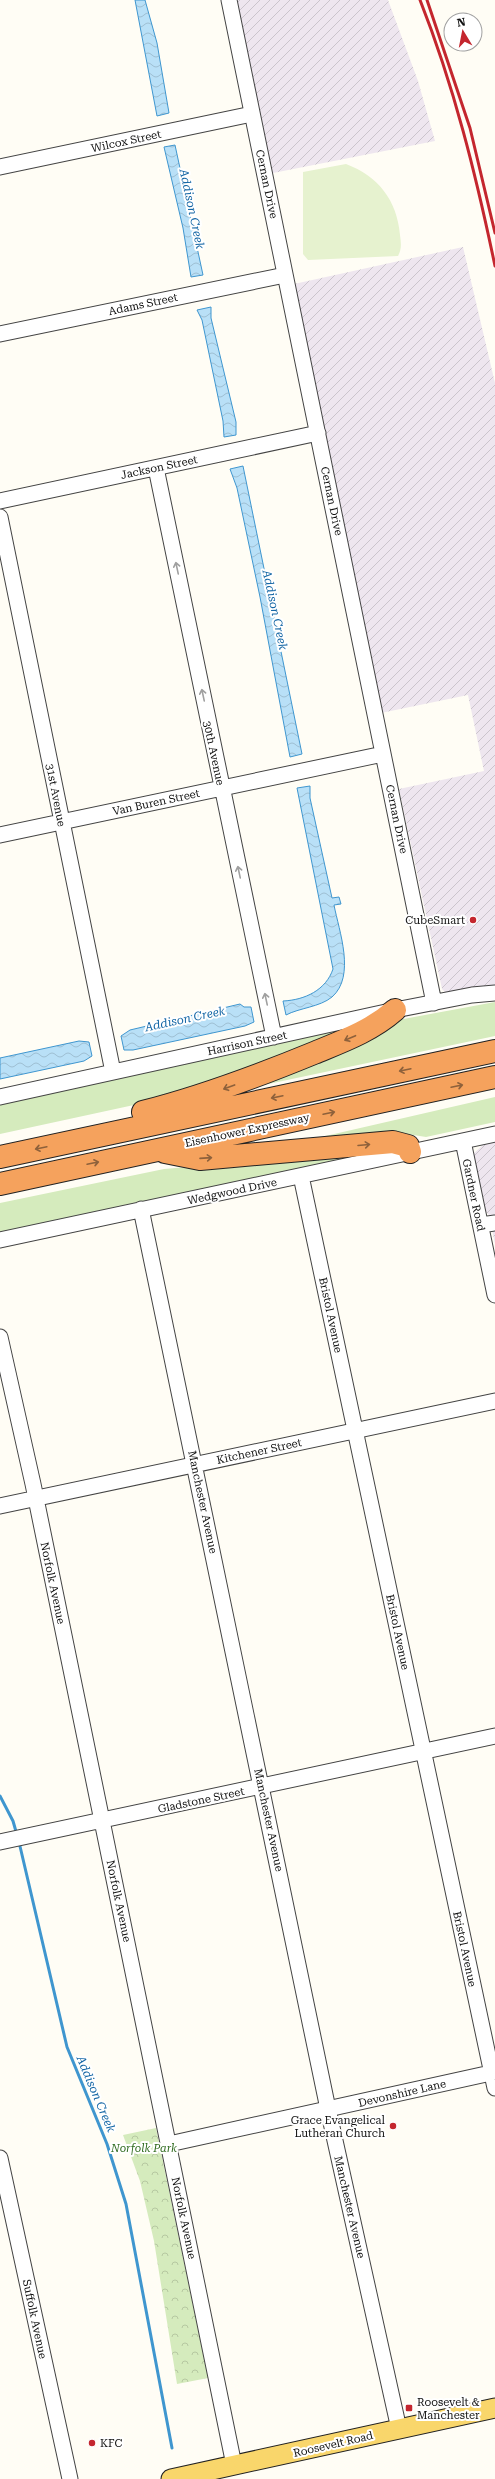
<svg xmlns="http://www.w3.org/2000/svg" width="495" height="2479" viewBox="0 0 495 2479" font-family="'Roboto Serif',serif">
	<style>
		.industrial { fill: url(#industrial-furrows) }
		.grass { fill: #d5ebbd }
		.park { fill: url(#park-crowns) }
		.pitch { fill: #e6f2cf }
		.water { fill: url(#water-waves); stroke: #3f96cf }
		.lines { fill: none; stroke-linecap: round; stroke-linejoin: round }
		.stream { stroke: #3f96cf; stroke-width: 3 }
		.minor-casing { stroke: #444; stroke-width: 17 }
		.major-casing { stroke: #222; stroke-width: 21 }
		.highway-casing { stroke: #222; stroke-width: 24 }
		.minor { stroke: #fff; stroke-width: 15 }
		.major { stroke: #f9d66b; stroke-width: 19 }
		.highway { stroke: #f5a25d; stroke-width: 22 }
		.rail { stroke: #c4262e; stroke-width: 3 }
		.oneway { stroke: #a0a0a0 }
		.oneway2 { stroke: #8e613b }
		.poi-dot { fill: #c4262e; stroke: #fff; stroke-width: 1.5 }
		.labels { text-anchor: middle; stroke-width: 4; stroke-linejoin: round; paint-order: stroke }
		.street-label { font-size: 11px; fill: #111; stroke: #fff }
		.poi-label { font-size: 11px; fill: #111; stroke: #fff; text-anchor: end }
		.park-label { font-size: 11px; font-style: italic; fill: #2f6b1f; stroke: #fff }
		.water-label { font-size: 12px; font-style: italic; fill: #1768a6; stroke: #fff }
	</style>
	<defs>
		<pattern id="industrial-furrows" width="10" height="10" patternUnits="userSpaceOnUse"><rect width="10" height="10" fill="#eee6ef"/><path d="M-1 1l2-2M0 10L10 0M9 11l2-2" fill="none" stroke="#cbc4cc"/></pattern>
		<pattern id="park-crowns" width="20" height="18" patternUnits="userSpaceOnUse"><rect width="20" height="18" fill="#d5ebbd"/><path d="M2 6a3 3 0 1 1 6 0M12 15a3 3 0 1 1 6 0" fill="none" stroke="#b6c8a1"/></pattern>
		<pattern id="water-waves" width="16" height="10" patternUnits="userSpaceOnUse"><rect width="16" height="10" fill="#b9e0f7"/><path d="M0 5q4-4 8 0t8 0" fill="none" stroke="#9ebfd3"/></pattern>
	</defs>
	<rect width="100%" height="100%" fill="#fffdf5"/>
	<!-- industrial -->
	<path class="industrial" d="M 233,0 L 388,0 L 418,81 L 435,141 L 268,174 Z
		M 463,247 L 495,383 L 495,987 L 452,993 L 445,992 L 442,989 L 399,789 L 484,771 L 468,695 L 381,713 L 294,284 Z
		M 495,1140 L 495,1244 L 489,1215 L 484,1210 L 473,1154 L 486,1142 Z"/>
	<!-- grass -->
	<path class="grass" d="M 495,1002 L 495,1036 L 244,1089 L 398,1020 Z
		M 358,1025 L 359,1029 L 157,1100 L 0,1134 L 0,1102 Z
		M 495,1097 L 495,1122 L 426,1137 L 401,1133 L 282,1146 Z
		M 394,1149 L 0,1234 L 0,1203 L 164,1169 Z"/>
	<!-- park -->
	<path class="park" d="M 156,2128 L 208,2378 L 177,2384 L 154,2241 L 140,2181 L 123,2135 Z"/>
	<!-- pitch -->
	<path class="pitch" d="M 346,164 C 378,176 397,200 400,235 C 401,243 402,249 398,256 L 308,260 L 303,254 L 303,172 Z"/>
	<!-- water -->
	<path class="water" d="M 135,0 L 145,0 L 157,43 L 169,113 L 157,116 Z
		M 175,145 L 203,275 L 191,277 L 183,228 L 164,147 Z
		M 211,307 L 211,318 L 236,422 L 236,435 L 224,437 L 223,421 L 202,320 L 197,310 Z
		M 243,466 L 302,754 L 290,757 L 260,597 L 237,488 L 230,469 Z
		M 310,786 L 310,798 L 332,898 L 339,897 L 341,904 L 334,905 C 339,931 356,976 332,997 C 320,1007 299,1008 286,1015 L 283,1001 C 305,1000 326,990 333,969 L 297,788 Z
		M 240,1004 L 244,1007 L 251,1007 L 254,1022 L 245,1026 L 133,1050 L 124,1050 L 121,1036 L 130,1030 Z
		M 79,1041 L 89,1042 L 92,1056 L 84,1061 L 0,1079 L 0,1058 Z"/>
	<g class="lines">
		<!-- stream -->
		<path class="stream" d="M 0,1796 L 13,1821 L 17,1835
			M 19,1842 L 67,2047 L 107,2144 L 126,2204 L 172,2448"/>
		<!-- minor casing -->
		<g class="minor-casing">
			<path id="minor" d="M 229,0 L 434,1003
				M 0,167 L 252,114
				M 0,334 L 285,275
				M 156,468 L 274,1037
				M 0,501 L 318,433
				M 0,517 L 113,1072
				M 0,835 L 383,754
				M 0,1097 L 395,1010 L 472,995 L 495,993
				M 463,1141 L 495,1295
				M 301,1176 L 495,2088
				M 141,1209 L 328,2109 L 399,2429
				M 481,1225 L 495,1223
				M 0,1240 L 495,1134
				M 0,1337 L 33,1484 L 234,2465
				M 0,1506 L 495,1401
				M 0,1842 L 495,1736
				M 169,2144 L 495,2072
				M 0,2158 L 70,2479"/>
		</g>
		<!-- major casing -->
		<g class="major-casing">
			<path id="major" d="M 171,2479 L 495,2408"/>
		</g>
		<!-- highway casing -->
		<g class="highway-casing">
			<path id="highway" d="M 143,1112 C 202,1097 258,1076 314,1053 C 343,1041 371,1031 395,1010
				M 165,1152 L 200,1159 L 393,1142 L 408,1146 L 410,1152
				M 0,1157 L 495,1051
				M 0,1184 L 495,1077"/>
		</g>
		<!-- minor -->
		<use href="#minor" class="minor"/>
		<!-- major -->
		<use href="#major" class="major"/>
		<!-- highway -->
		<use href="#highway" class="highway"/>
		<!-- rail -->
		<path class="rail" d="M 420,0 C 454,86 476,175 495,266
			M 427,0 L 470,128 L 495,233"/>
	</g>
	<!-- one-way arrows -->
	<defs><path id="oneway-shaft" d="M-6 0H5M1.5-3L5.5 0L1.5 3" fill="none" stroke-width="1.6" stroke-linecap="round" stroke-linejoin="round"/></defs>
	<g class="oneway">
		<use href="#oneway-shaft" transform="translate(177 568) rotate(-102)"/>
		<use href="#oneway-shaft" transform="translate(203 695) rotate(-102)"/>
		<use href="#oneway-shaft" transform="translate(239 872) rotate(-102)"/>
		<use href="#oneway-shaft" transform="translate(266 999) rotate(-102)"/>
	</g>
	<g class="oneway2">
		<use href="#oneway-shaft" transform="translate(350 1038) rotate(157)"/>
		<use href="#oneway-shaft" transform="translate(405 1070) rotate(168)"/>
		<use href="#oneway-shaft" transform="translate(457 1086) rotate(-12)"/>
		<use href="#oneway-shaft" transform="translate(229 1087) rotate(160)"/>
		<use href="#oneway-shaft" transform="translate(277 1097) rotate(168)"/>
		<use href="#oneway-shaft" transform="translate(329 1113) rotate(-12)"/>
		<use href="#oneway-shaft" transform="translate(364 1145) rotate(-5)"/>
		<use href="#oneway-shaft" transform="translate(41 1148) rotate(168)"/>
		<use href="#oneway-shaft" transform="translate(206 1158) rotate(-4)"/>
		<use href="#oneway-shaft" transform="translate(93 1163) rotate(-12)"/>
	</g>
	<!-- markers -->
	<g class="poi-dot">
		<circle cx="473" cy="920" r="4"/>
		<circle cx="393" cy="2126" r="4"/>
		<rect x="405" y="2404" width="8" height="8" rx="2"/>
		<circle cx="92" cy="2443" r="4"/>
	</g>
	<g class="labels">
		<!-- street labels -->
		<g class="street-label">
			<text transform="translate(126 141) rotate(-12)" y="4">Wilcox Street</text>
			<text transform="translate(267 184) rotate(78)" y="4">Cernan Drive</text>
			<text transform="translate(143 304) rotate(-12)" y="4">Adams Street</text>
			<text transform="translate(159 467) rotate(-12)" y="4">Jackson Street</text>
			<text transform="translate(332 501) rotate(78)" y="4">Cernan Drive</text>
			<text transform="translate(214 753) rotate(78)" y="4">30th Avenue</text>
			<text transform="translate(56 795) rotate(79)" y="4">31st Avenue</text>
			<text transform="translate(156 802) rotate(-12)" y="4">Van Buren Street</text>
			<text transform="translate(397 819) rotate(78)" y="4">Cernan Drive</text>
			<text transform="translate(247 1043) rotate(-12)" y="4">Harrison Street</text>
			<text transform="translate(247 1130) rotate(-12)" y="4">Eisenhower Expressway</text>
			<text transform="translate(232 1191) rotate(-12)" y="4">Wedgwood Drive</text>
			<text transform="translate(474 1195) rotate(78)" y="4">Gardner Road</text>
			<text transform="translate(331 1315) rotate(78)" y="4">Bristol Avenue</text>
			<text transform="translate(259 1451) rotate(-12)" y="4">Kitchener Street</text>
			<text transform="translate(203 1502) rotate(78)" y="4">Manchester Avenue</text>
			<text transform="translate(53 1583) rotate(78)" y="4">Norfolk Avenue</text>
			<text transform="translate(398 1632) rotate(78)" y="4">Bristol Avenue</text>
			<text transform="translate(201 1800) rotate(-12)" y="4">Gladstone Street</text>
			<text transform="translate(269 1820) rotate(78)" y="4">Manchester Avenue</text>
			<text transform="translate(119 1901) rotate(78)" y="4">Norfolk Avenue</text>
			<text transform="translate(465 1949) rotate(78)" y="4">Bristol Avenue</text>
			<text transform="translate(402 2093) rotate(-13)" y="4">Devonshire Lane</text>
			<text transform="translate(350 2207) rotate(77)" y="4">Manchester Avenue</text>
			<text transform="translate(184 2218) rotate(78)" y="4">Norfolk Avenue</text>
			<text transform="translate(35 2319) rotate(78)" y="4">Suffolk Avenue</text>
			<text transform="translate(333 2444) rotate(-13)" y="4">Roosevelt Road</text>
		</g>
		<!-- poi labels -->
		<g class="poi-label">
			<text x="465" y="924">CubeSmart</text>
			<text x="385" y="2124">Grace Evangelical<tspan x="385" dy="13">Lutheran Church</tspan></text>
			<text x="417" y="2406" text-anchor="start">Roosevelt &amp;<tspan x="417" dy="13">Manchester</tspan></text>
			<text x="100" y="2447" text-anchor="start">KFC</text>
		</g>
		<!-- park labels -->
		<g class="park-label">
			<text x="144" y="2152">Norfolk Park</text>
		</g>
		<!-- water labels -->
		<g class="water-label">
			<text transform="translate(192 209) rotate(78)" y="4">Addison Creek</text>
			<text transform="translate(275 610) rotate(78)" y="4">Addison Creek</text>
			<text transform="translate(185 1019) rotate(-12)" y="4">Addison Creek</text>
			<text transform="translate(96 2094) rotate(67)" y="4">Addison Creek</text>
		</g>
	</g>
	<!-- north arrow -->
	<g transform="translate(463 32) rotate(350)"><circle r="19" fill="#ffffff" stroke="#a0a0a0"/>
	<path d="M0-3L7 15L0 10L-7 15Z" fill="#c4262e"/>
	<text y="-6" font-size="11" font-weight="bold" text-anchor="middle" fill="#111111">N</text>
	</g>
</svg>
